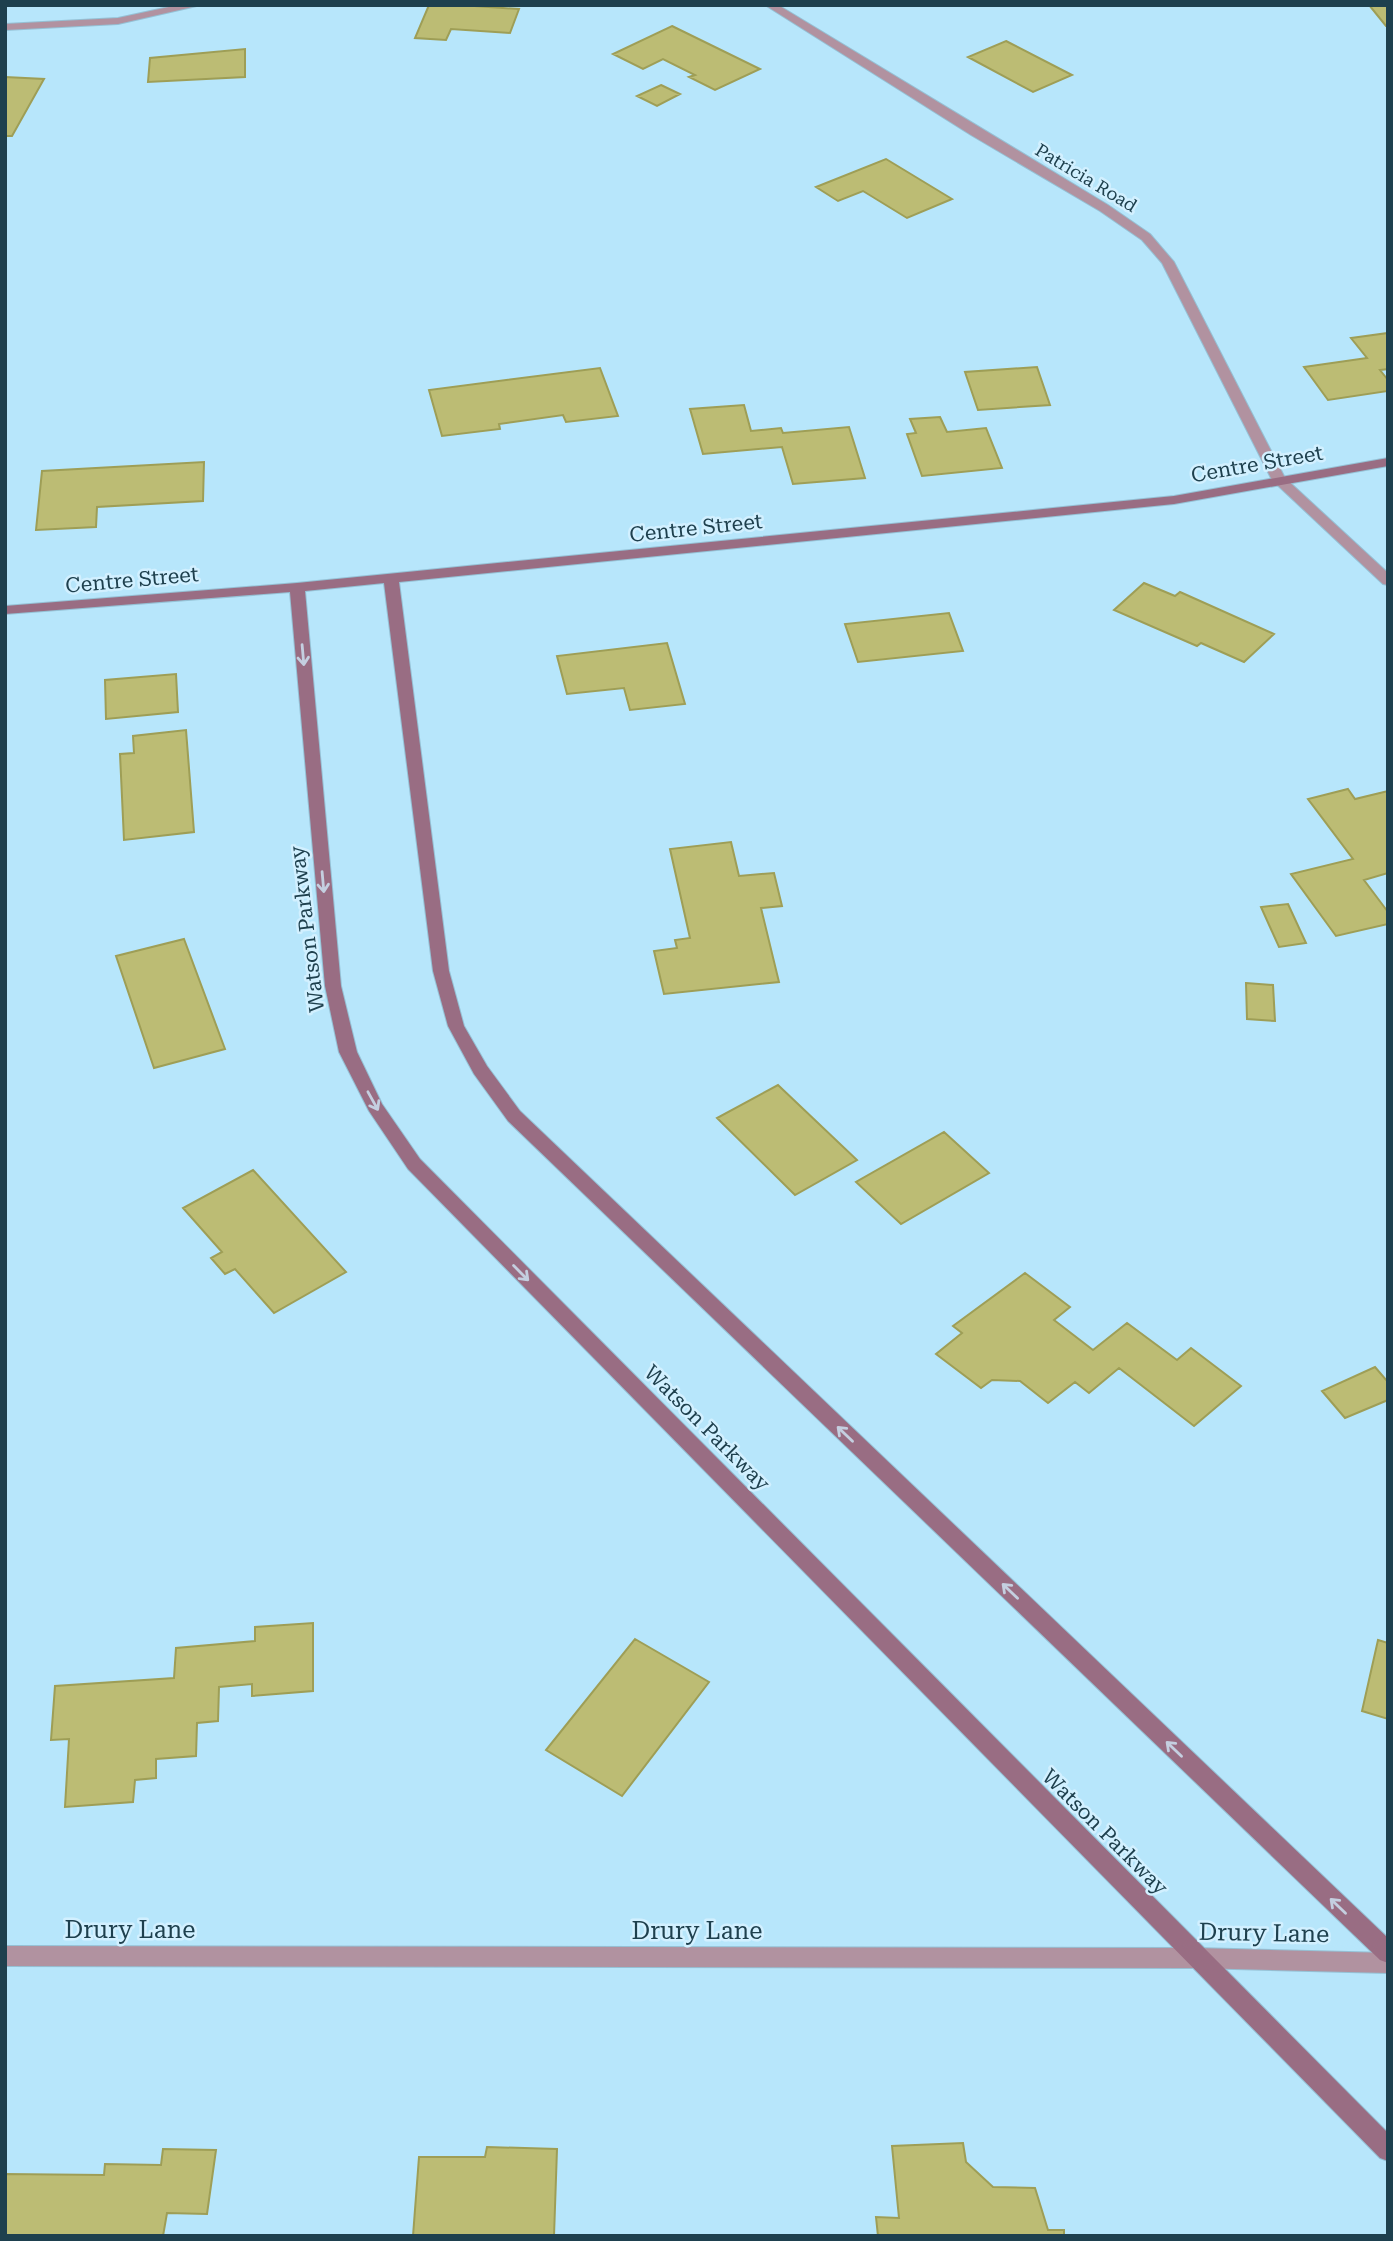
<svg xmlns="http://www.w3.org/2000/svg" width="1393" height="2241" viewBox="0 0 1393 2241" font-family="'Roboto Serif',serif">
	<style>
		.building { fill: #bcbc74; stroke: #9e9e56; stroke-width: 2 }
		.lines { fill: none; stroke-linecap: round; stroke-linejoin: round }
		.minor-casing { stroke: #95c1d5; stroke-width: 2 }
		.secondary-casing { stroke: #95c1d5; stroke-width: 2 }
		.minor { fill: #b192a0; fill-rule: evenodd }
		.secondary { fill: #996d83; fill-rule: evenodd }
		.oneway { stroke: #c4cfe0 }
		.labels { text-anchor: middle; stroke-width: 5; stroke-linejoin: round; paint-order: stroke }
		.far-street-label { font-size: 18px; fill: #1e404e; stroke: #d2f0ff }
		.street-label { font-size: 21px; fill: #1e404e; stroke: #d2f0ff }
		.near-street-label { font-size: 24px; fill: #1e404e; stroke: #d2f0ff }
	</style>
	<rect width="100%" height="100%" fill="#b7e6fb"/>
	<!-- building -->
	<path class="building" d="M 429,5 L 460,5 L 519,9 L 510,33 L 451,29 L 446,40 L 415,38 Z
		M 1369,5 L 1388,5 L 1388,26 L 1386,26 Z
		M 672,26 L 760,69 L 715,90 L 689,77 L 695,75 L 663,59 L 643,69 L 613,54 Z
		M 1006,41 L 1072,75 L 1033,92 L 968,57 Z
		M 245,49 L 245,77 L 148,82 L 150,58 Z
		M 5,77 L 44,79 L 12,136 L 5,136 Z
		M 661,85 L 680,94 L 657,106 L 637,96 Z
		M 886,159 L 952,199 L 907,218 L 863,191 L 838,201 L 816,187 Z
		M 1388,333 L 1388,369 L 1380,370 L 1388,380 L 1388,391 L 1328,400 L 1304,367 L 1367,358 L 1351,338 Z
		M 1037,367 L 1050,405 L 978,410 L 965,372 Z
		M 600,368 L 618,416 L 566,422 L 563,415 L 499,424 L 500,429 L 442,436 L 429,390 Z
		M 744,405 L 751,431 L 781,428 L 783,433 L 849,427 L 865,478 L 793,484 L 782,447 L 703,454 L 690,409 Z
		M 940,417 L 947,432 L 986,428 L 1002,468 L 922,476 L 907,434 L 916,433 L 910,419 Z
		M 204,462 L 203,501 L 97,507 L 96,527 L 36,530 L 42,471 Z
		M 1144,583 L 1175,596 L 1180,592 L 1274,634 L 1244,662 L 1201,643 L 1197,646 L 1114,610 Z
		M 949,613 L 963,651 L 858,662 L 845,624 Z
		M 667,643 L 685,704 L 630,710 L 624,688 L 567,694 L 557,656 Z
		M 176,674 L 178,712 L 106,719 L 105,680 Z
		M 186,730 L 194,832 L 124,840 L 120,754 L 134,753 L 133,736 Z
		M 1348,789 L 1355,799 L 1388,791 L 1388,873 L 1364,880 L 1388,912 L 1388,924 L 1336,936 L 1291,874 L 1353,859 L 1308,799 Z
		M 731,842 L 739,876 L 774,873 L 782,906 L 761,908 L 779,982 L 664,994 L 654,951 L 677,948 L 675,940 L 690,938 L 670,849 Z
		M 1288,904 L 1306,943 L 1279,947 L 1261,907 Z
		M 184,939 L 225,1049 L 154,1068 L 116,956 Z
		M 1246,983 L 1273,985 L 1275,1021 L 1247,1019 Z
		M 778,1085 L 857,1160 L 795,1195 L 717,1118 Z
		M 944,1132 L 989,1173 L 901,1224 L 856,1182 Z
		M 253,1170 L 346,1272 L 274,1313 L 235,1269 L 225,1274 L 211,1258 L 222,1252 L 183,1208 Z
		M 1025,1273 L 1070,1307 L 1054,1320 L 1093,1350 L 1127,1323 L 1177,1360 L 1191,1348 L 1241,1386 L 1194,1426 L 1119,1368 L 1089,1393 L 1075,1382 L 1048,1403 L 1020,1381 L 992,1380 L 981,1388 L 936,1354 L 962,1333 L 953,1326 Z
		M 1375,1367 L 1388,1382 L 1388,1400 L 1345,1418 L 1322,1391 Z
		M 313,1623 L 313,1691 L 252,1696 L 252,1684 L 219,1687 L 218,1721 L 197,1723 L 196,1756 L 156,1759 L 156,1778 L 135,1780 L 133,1802 L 65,1807 L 69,1739 L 51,1740 L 55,1686 L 174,1678 L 176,1648 L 255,1641 L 255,1627 Z
		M 635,1639 L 709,1682 L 622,1796 L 546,1750 Z
		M 1378,1640 L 1388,1643 L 1388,1719 L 1362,1711 Z
		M 963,2143 L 966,2162 L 993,2187 L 1035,2188 L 1048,2230 L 1064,2230 L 1064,2236 L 878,2236 L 876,2217 L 899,2218 L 892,2146 Z
		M 487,2147 L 557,2149 L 554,2236 L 413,2236 L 419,2157 L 485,2157 Z
		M 163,2149 L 216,2150 L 207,2214 L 167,2213 L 163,2236 L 5,2236 L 5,2174 L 104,2175 L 105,2164 L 161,2165 Z"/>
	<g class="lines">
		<!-- minor casing -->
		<g class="minor-casing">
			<path id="minor" d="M 178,5 L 201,5 L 118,24 L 5,30 L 5,24 L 118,18 Z
				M 765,5 L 778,5 L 1108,205 L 1150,234 L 1174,262 L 1285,478 L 1388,573 L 1388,585 L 1383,584 L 1272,480 L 1162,263 L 1142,240 L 1100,211 L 971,135 Z
				M 5,1946 L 1196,1948 L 1388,1953 L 1388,1973 L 1196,1968 L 5,1966 Z"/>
		</g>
		<!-- secondary casing -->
		<g class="secondary-casing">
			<path id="secondary" d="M 1388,458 L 1388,466 L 1174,504 L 399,582 L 449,971 L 464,1026 L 487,1066 L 520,1111 L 1388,1938 L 1388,1963 L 1380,1960 L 508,1121 L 474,1074 L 448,1026 L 433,971 L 384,583 L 305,591 L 341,986 L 357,1052 L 382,1104 L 420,1159 L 1388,2133 L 1388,2161 L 1380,2158 L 408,1169 L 369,1111 L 339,1052 L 325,986 L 290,592 L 5,614 L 5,606 L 297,583 L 1174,496 Z"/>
		</g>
		<!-- minor -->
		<use href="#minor" class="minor"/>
		<!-- secondary -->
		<use href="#secondary" class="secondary"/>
	</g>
	<!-- one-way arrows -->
	<defs><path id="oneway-shaft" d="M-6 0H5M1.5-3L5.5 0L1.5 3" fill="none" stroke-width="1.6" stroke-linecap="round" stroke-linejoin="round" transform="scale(1.75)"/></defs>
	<g class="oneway">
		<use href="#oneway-shaft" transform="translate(303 655) rotate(85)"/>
		<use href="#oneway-shaft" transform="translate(323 882) rotate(85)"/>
		<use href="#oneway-shaft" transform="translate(373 1101) rotate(61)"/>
		<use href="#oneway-shaft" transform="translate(521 1273) rotate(45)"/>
		<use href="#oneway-shaft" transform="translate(845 1434) rotate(-136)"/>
		<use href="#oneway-shaft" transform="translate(1010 1591) rotate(-136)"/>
		<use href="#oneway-shaft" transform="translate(1174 1749) rotate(-136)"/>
		<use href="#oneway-shaft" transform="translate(1338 1906) rotate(-136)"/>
	</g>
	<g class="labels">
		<!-- far-street labels -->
		<g class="far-street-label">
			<text transform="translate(1086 178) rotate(31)" y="6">Patricia Road</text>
		</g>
		<!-- street labels -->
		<g class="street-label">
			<text transform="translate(1257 464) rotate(-10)" y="7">Centre Street</text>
			<text transform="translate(696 528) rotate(-6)" y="7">Centre Street</text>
			<text transform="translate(132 580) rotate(-5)" y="7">Centre Street</text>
			<text transform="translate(307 929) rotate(-97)" y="7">Watson Parkway</text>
			<text transform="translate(707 1428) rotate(45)" y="7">Watson Parkway</text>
			<text transform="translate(1105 1832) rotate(45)" y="7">Watson Parkway</text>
		</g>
		<!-- near-street labels -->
		<g class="near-street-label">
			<text x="130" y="1938">Drury Lane</text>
			<text x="697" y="1939">Drury Lane</text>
			<text transform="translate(1264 1933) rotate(1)" y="8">Drury Lane</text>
		</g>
	</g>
	<!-- border -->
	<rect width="1393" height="2241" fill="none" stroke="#1e404e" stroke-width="14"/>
</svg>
